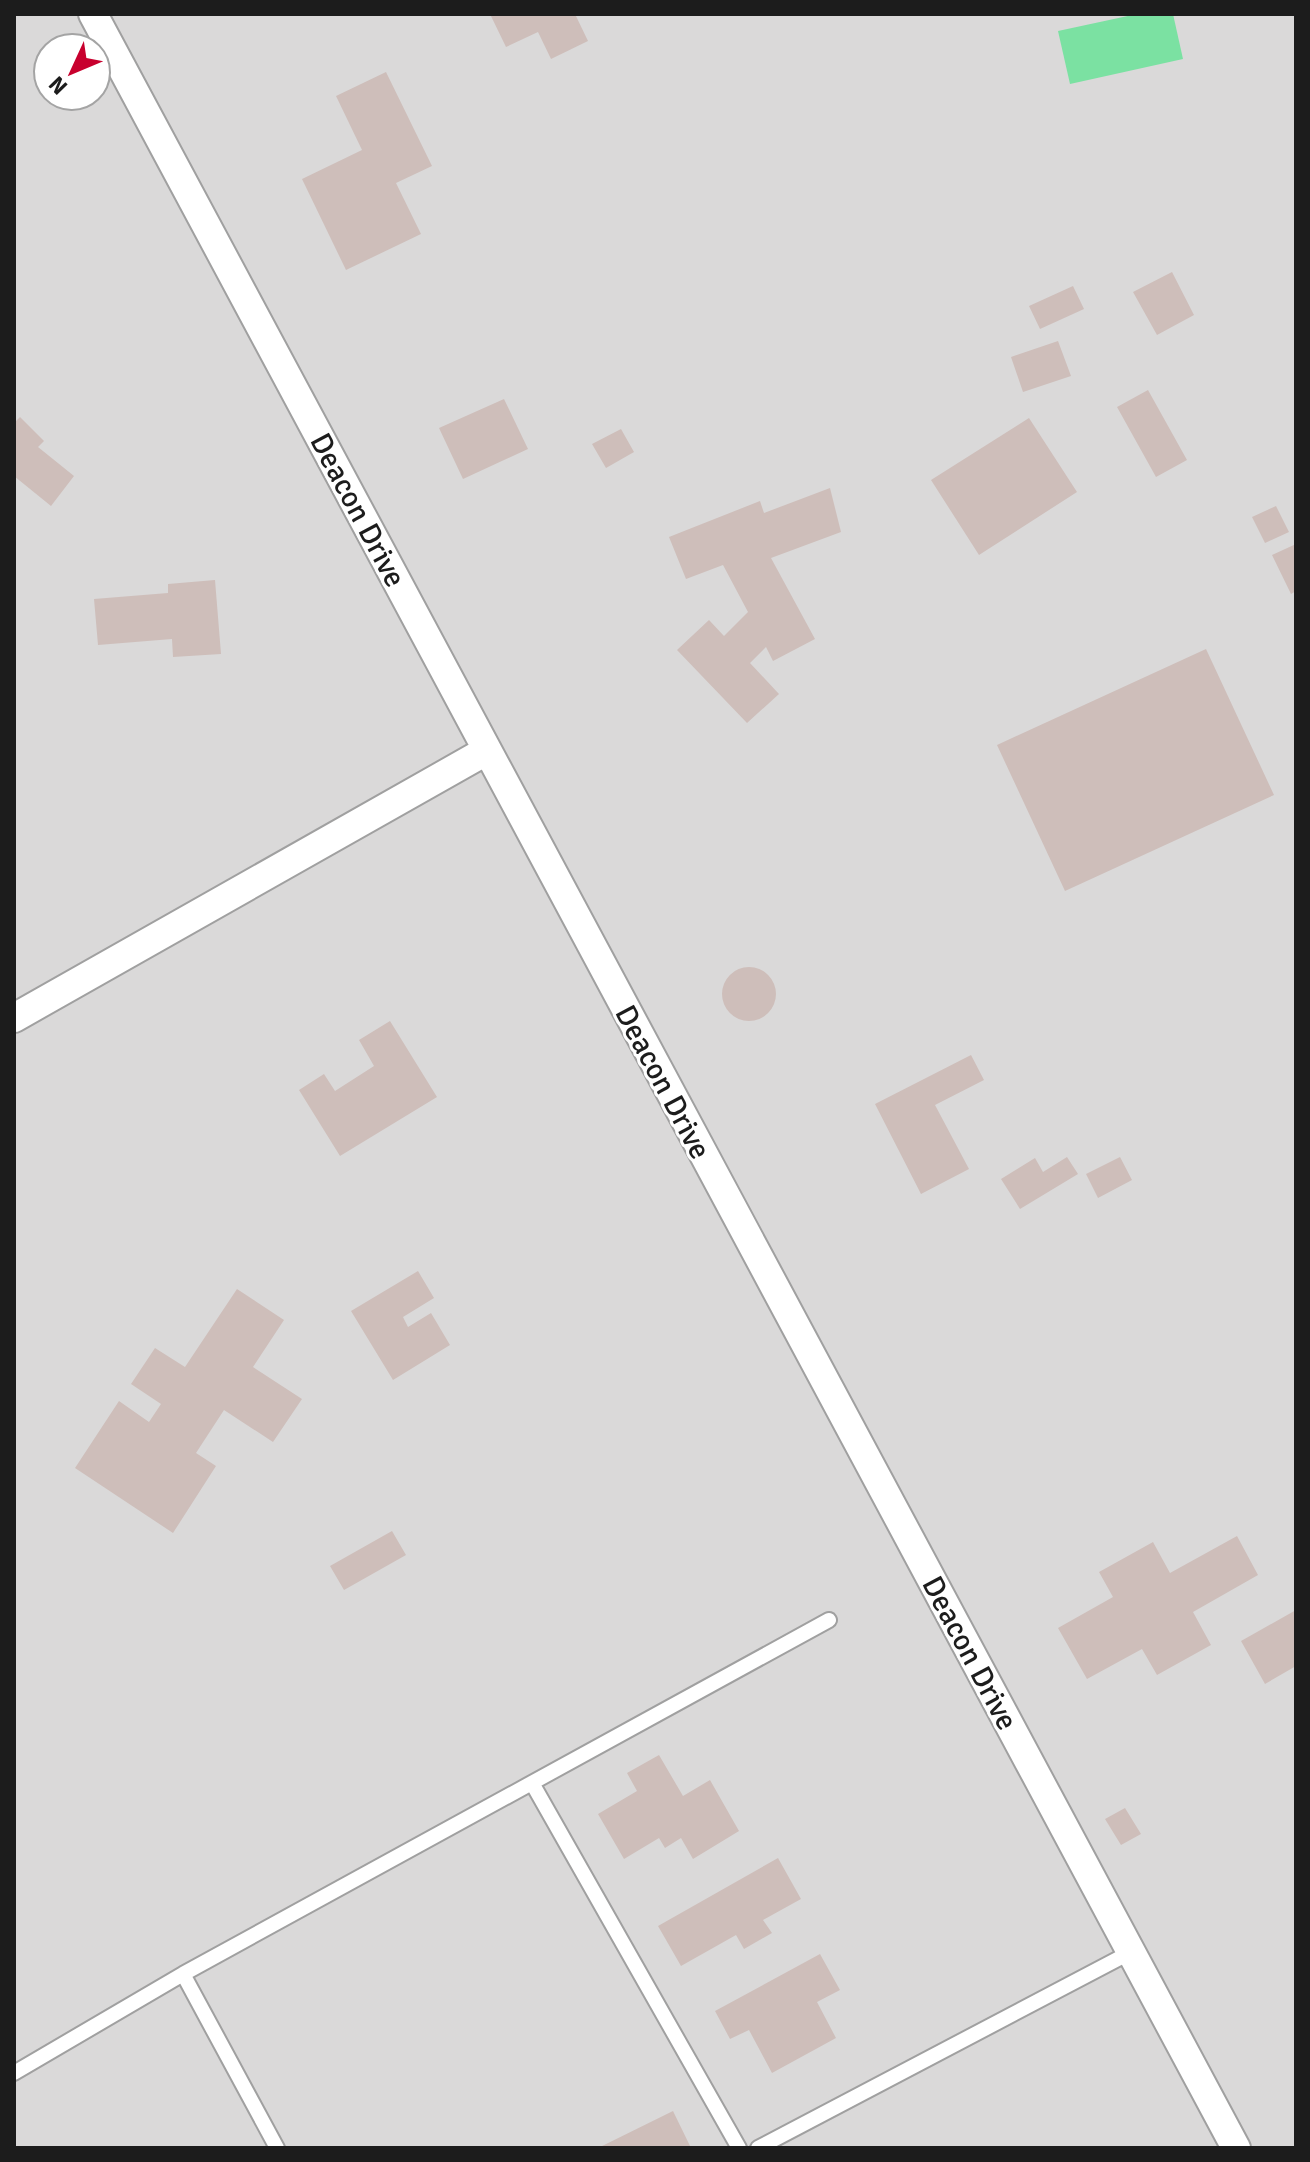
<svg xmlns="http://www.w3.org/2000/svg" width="1310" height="2162" viewBox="0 0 1310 2162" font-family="Signika,sans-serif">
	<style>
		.residential { fill: #dad9d9; fill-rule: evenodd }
		.pitch { fill: #7be1a2 }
		.building { fill: #cebeba }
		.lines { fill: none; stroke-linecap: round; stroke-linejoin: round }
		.service-casing { stroke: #a0a0a0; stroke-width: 18 }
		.minor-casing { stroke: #a0a0a0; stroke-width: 32 }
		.service { stroke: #fff; stroke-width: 14 }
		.minor { stroke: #fff; stroke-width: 28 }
		.labels { text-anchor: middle; stroke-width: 6; stroke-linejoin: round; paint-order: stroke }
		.street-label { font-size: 30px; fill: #1c1c1c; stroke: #fff }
	</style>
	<rect width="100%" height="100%" fill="#eee7e1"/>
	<!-- residential -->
	<path class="residential" d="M 14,14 L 1296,14 L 1296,2148 L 14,2148 ZM 48,48 L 96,48 L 96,96 L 48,96 Z"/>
	<!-- pitch -->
	<path class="pitch" d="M 1137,14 L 1173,14 L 1183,59 L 1070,84 L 1058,31 Z"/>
	<!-- building -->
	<path class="building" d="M 490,14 L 575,14 L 588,41 L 551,59 L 538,32 L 506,47 Z
		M 386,72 L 432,166 L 396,183 L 421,234 L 346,270 L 302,179 L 362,150 L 336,96 Z
		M 1172,272 L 1194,315 L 1157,335 L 1133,292 Z
		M 1073,286 L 1084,309 L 1040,329 L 1029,306 Z
		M 1058,341 L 1071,376 L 1023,392 L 1011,357 Z
		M 1148,390 L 1187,460 L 1156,477 L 1117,407 Z
		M 504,399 L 528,449 L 463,479 L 439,428 Z
		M 20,417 L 44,441 L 38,447 L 74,476 L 51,506 L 14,476 L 14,423 Z
		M 1029,418 L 1077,492 L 979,555 L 931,480 Z
		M 621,429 L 634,452 L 606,468 L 592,444 Z
		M 830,488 L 841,532 L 771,558 L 815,639 L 773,661 L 766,647 L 750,663 L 779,694 L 747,723 L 677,650 L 709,620 L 724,636 L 748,612 L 723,565 L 686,579 L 669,537 L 760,501 L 764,513 Z
		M 1276,506 L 1289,532 L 1265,543 L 1252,517 Z
		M 1296,544 L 1296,591 L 1291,594 L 1272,555 Z
		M 215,580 L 221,654 L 173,657 L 172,639 L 98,645 L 94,599 L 168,593 L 168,584 Z
		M 1206,649 L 1274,795 L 1065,891 L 997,745 Z
		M722 994a27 27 0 1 1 54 0a27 27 0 1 1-54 0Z
		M 390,1021 L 437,1097 L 340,1156 L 299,1090 L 324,1074 L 335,1091 L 374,1066 L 359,1040 Z
		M 971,1055 L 984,1080 L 935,1105 L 969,1169 L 921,1194 L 875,1104 Z
		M 1067,1157 L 1078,1174 L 1020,1209 L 1001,1179 L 1035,1158 L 1043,1172 Z
		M 1120,1157 L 1132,1180 L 1098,1198 L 1086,1174 Z
		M 418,1271 L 434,1298 L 403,1317 L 408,1327 L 431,1313 L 450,1345 L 393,1380 L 351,1311 Z
		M 237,1289 L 284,1320 L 253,1367 L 302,1399 L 273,1442 L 224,1410 L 196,1453 L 216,1466 L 173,1533 L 75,1468 L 119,1401 L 149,1422 L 161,1404 L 131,1384 L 155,1348 L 185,1367 Z
		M 392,1531 L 406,1555 L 344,1590 L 330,1566 Z
		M 1237,1536 L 1258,1575 L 1193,1612 L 1211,1645 L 1157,1675 L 1142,1649 L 1087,1679 L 1058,1628 L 1113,1597 L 1099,1572 L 1153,1542 L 1170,1573 Z
		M 1296,1610 L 1296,1666 L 1265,1684 L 1241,1641 Z
		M 659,1755 L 683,1796 L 710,1780 L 739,1831 L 693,1859 L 681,1838 L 665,1848 L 659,1838 L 624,1859 L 598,1814 L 637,1791 L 627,1773 Z
		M 1125,1808 L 1141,1834 L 1121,1845 L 1105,1819 Z
		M 778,1858 L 801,1899 L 763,1920 L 772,1933 L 744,1949 L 736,1935 L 681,1966 L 658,1926 Z
		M 820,1954 L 840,1990 L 817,2002 L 836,2038 L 772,2073 L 749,2030 L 730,2039 L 715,2011 Z
		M 673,2111 L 691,2148 L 598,2148 Z"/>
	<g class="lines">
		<!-- service casing -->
		<g class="service-casing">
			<path id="service" d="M 532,1783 L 739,2148
				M 183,1974 L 277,2148
				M 14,2073 L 183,1974 L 829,1620
				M 758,2148 L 1131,1952"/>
		</g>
		<!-- minor casing -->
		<g class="minor-casing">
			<path id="minor" d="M 93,14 L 1236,2148
				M 14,1018 L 486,751"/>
		</g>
		<!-- service -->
		<use href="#service" class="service"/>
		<!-- minor -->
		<use href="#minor" class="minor"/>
	</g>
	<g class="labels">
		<!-- street labels -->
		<g class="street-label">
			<text transform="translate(358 510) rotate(62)" y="10">Deacon Drive</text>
			<text transform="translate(663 1082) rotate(62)" y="10">Deacon Drive</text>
			<text transform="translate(970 1653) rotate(62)" y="10">Deacon Drive</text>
		</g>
	</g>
	<!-- border -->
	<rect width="1310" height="2162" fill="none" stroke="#1c1c1c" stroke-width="32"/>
	<!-- north arrow -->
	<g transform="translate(72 72) rotate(226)"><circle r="38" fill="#ffffff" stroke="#a4a4a4" stroke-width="2"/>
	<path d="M0-6L14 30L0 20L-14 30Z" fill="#c8002e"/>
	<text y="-12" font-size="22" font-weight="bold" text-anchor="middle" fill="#1c1c1c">N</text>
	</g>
</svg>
